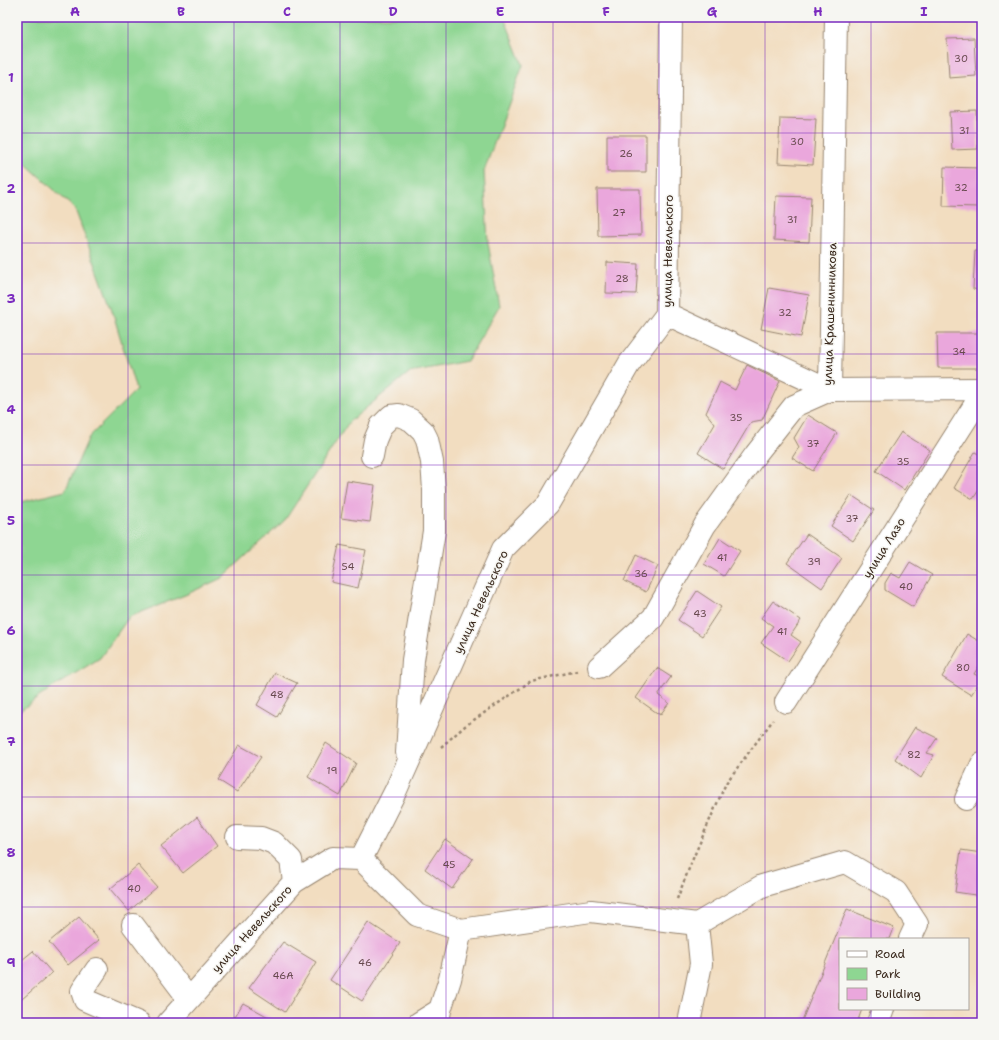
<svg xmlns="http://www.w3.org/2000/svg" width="999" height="1040" viewBox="0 0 999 1040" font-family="'Shantell Sans',sans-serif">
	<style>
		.green { fill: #8ed692; stroke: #648058 }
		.building { fill: #eaa7dc }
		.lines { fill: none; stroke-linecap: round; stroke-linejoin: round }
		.minor-casing { stroke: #96846f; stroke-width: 24 }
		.path { stroke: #96846f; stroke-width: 2.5; stroke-dasharray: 3 3; stroke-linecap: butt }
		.minor { stroke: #fff; stroke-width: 22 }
		.grid { fill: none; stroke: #7b2cbf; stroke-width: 1; stroke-opacity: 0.55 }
		.labels { text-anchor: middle; stroke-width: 3; stroke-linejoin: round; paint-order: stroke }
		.number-label { font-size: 10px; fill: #67494e }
		.street-label { font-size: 12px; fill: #3b2a1e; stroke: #f6f6f2 }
		.neatline { fill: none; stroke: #7b2cbf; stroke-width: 1.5 }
		.grid-label { font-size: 13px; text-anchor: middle; font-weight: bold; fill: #7b2cbf }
	</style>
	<rect width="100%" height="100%" fill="#f6f6f2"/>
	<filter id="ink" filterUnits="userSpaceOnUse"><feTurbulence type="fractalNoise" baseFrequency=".025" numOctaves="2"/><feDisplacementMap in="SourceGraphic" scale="8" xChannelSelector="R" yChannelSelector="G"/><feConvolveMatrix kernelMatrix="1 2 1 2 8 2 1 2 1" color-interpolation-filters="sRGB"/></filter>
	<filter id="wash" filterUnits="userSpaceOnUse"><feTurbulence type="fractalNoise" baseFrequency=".012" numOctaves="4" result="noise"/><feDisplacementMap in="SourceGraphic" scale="16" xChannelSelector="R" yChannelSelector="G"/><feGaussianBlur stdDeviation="0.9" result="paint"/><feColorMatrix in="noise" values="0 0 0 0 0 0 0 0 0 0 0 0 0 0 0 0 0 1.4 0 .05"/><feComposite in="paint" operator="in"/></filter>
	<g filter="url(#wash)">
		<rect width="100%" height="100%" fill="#f2ddc0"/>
		<!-- green -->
		<path class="green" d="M 17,17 L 504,17 L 523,65 L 484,171 L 488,243 L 499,306 L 467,361 L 410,372 L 349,422 L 285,520 L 222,578 L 185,595 L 129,617 L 100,658 L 50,689 L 17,713 L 17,503 L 65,491 L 89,437 L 136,390 L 112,310 L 75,209 L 17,156 Z"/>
		<g id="blocks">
			<!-- building -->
			<path class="building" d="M 974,38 L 976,76 L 949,78 L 947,39 Z
				M 977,111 L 978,149 L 952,150 L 950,112 Z
				M 780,118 L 816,119 L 813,165 L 778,163 Z
				M 607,135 L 646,135 L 646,172 L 607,172 Z
				M 944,167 L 979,168 L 978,207 L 943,206 Z
				M 597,189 L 640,189 L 641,235 L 598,236 Z
				M 776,196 L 811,197 L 809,242 L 774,240 Z
				M 975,251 L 982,251 L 982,290 L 973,289 Z
				M 607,262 L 638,264 L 636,294 L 606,293 Z
				M 769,288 L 809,295 L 801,337 L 761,329 Z
				M 937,333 L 980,333 L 980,368 L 938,368 Z
				M 747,365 L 780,381 L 762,420 L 751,422 L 723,469 L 698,453 L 715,424 L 706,413 L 720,382 L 735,390 Z
				M 808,415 L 837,433 L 813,471 L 792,458 L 799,447 L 794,438 Z
				M 901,432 L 930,450 L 904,490 L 876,471 Z
				M 975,452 L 982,456 L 982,485 L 973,499 L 954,488 Z
				M 347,481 L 375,485 L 370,522 L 341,518 Z
				M 851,495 L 874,510 L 853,541 L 831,526 Z
				M 807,534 L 842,558 L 822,588 L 787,563 Z
				M 720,538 L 740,551 L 724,576 L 704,564 Z
				M 339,545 L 366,550 L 358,588 L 331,582 Z
				M 636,555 L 658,566 L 646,592 L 624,581 Z
				M 910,562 L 932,575 L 913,607 L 885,590 L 885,583 L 891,573 L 900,578 Z
				M 697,591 L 721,607 L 702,636 L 678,620 Z
				M 773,601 L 801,620 L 791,635 L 801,642 L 788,661 L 761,643 L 773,626 L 761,618 Z
				M 967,634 L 982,643 L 982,661 L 974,674 L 982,678 L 971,695 L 942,677 Z
				M 657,668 L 671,677 L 658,695 L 669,703 L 660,715 L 636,698 Z
				M 275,673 L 297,683 L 277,717 L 257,705 Z
				M 915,727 L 937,738 L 927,753 L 934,755 L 921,778 L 895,759 Z
				M 326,743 L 356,763 L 340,796 L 308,777 Z
				M 239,745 L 261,757 L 237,792 L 218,780 Z
				M 197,817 L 217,846 L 183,873 L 161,846 Z
				M 445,839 L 473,859 L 452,889 L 425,869 Z
				M 961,850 L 982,853 L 982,896 L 955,892 Z
				M 138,865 L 157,887 L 129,911 L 110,889 Z
				M 847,909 L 894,928 L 890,939 L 840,939 L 840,1009 L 862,1009 L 857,1023 L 801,1023 Z
				M 79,917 L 99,940 L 68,965 L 49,942 Z
				M 368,922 L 400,943 L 362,1001 L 330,980 Z
				M 283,942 L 316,962 L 285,1012 L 249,988 Z
				M 33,951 L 52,973 L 22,999 L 17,993 L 17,964 Z
				M 243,1003 L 274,1020 L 272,1023 L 231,1023 Z"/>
		</g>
	</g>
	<g filter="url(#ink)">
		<use href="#blocks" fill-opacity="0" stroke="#96846f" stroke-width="1"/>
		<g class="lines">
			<!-- minor casing -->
			<g class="minor-casing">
				<path id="minor" d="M 667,314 L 830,390 L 982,389
					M 372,456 L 375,440 L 381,426 L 391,416 L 399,415 L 411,420 L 423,431 L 427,439 L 432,462 L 434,490 L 434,531 L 413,660 L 407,753
					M 599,667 L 653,618 L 705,525 L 756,454 L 794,406 L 830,390 L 836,17
					M 786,702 L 982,394
					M 966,799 L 982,764
					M 237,837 L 261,838 L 274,843 L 291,860 L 294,882
					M 361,859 L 396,790 L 503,549 L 548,504 L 629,364 L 667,314 L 671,17
					M 361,859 L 417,915 L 461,930 L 591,911 L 697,924 L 762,886 L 845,862 L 896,892 L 917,924 L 910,939
					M 133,925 L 189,999
					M 97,969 L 82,991 L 85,1000 L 139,1023
					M 168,1023 L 294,882 L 333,858 L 361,859
					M 419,1023 L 440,1010
					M 438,1023 L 440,1010 L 450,979 L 461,930
					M 689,1023 L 701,964 L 697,924
					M 878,1023 L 883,1009"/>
			</g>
			<!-- path -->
			<path class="path" d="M 441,747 L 465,726 L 531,681 L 577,671
				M 677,899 L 694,856 L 726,783 L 773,720"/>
			<!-- minor -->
			<use href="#minor" class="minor"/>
		</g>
	</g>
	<!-- grid -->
	<path class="grid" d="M 128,17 L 128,1023M 234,17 L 234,1023M 340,17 L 340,1023M 446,17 L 446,1023M 553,17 L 553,1023M 659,17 L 659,1023M 765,17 L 765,1023M 871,17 L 871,939M 17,133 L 982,133M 17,243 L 982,243M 17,354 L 982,354M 17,465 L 982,465M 17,575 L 982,575M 17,686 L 982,686M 17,797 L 982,797M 17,907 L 982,907M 871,1009 L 871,1023"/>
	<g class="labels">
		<!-- number labels -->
		<g class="number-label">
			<text x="961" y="62">30</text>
			<text x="964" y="134">31</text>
			<text x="797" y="145">30</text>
			<text x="626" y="157">26</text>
			<text x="961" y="191">32</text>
			<text x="619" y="216">27</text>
			<text x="792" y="223">31</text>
			<text x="622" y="282">28</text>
			<text x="785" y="316">32</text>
			<text x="959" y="355">34</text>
			<text x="736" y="421">35</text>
			<text x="813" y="447">37</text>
			<text x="903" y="465">35</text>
			<text x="852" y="522">37</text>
			<text x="722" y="561">41</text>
			<text x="814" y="565">39</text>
			<text x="348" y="570">54</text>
			<text x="641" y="577">36</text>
			<text x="906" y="590">40</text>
			<text x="700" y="617">43</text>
			<text x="782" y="635">41</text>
			<text x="963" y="671">80</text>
			<text x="277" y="698">48</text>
			<text x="914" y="758">82</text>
			<text x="332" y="774">19</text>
			<text x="449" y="868">45</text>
			<text x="134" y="892">40</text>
			<text x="365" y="966">46</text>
			<text x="283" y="979">46А</text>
		</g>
		<!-- street labels -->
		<g class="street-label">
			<text transform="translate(668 251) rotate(-89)" y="4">улица Невельского</text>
			<text transform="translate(830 314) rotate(-88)" y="4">улица Крашенинникова</text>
			<text transform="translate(884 548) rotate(-58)" y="4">улица Лазо</text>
			<text transform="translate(481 602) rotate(-65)" y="4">улица Невельского</text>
			<text transform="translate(252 929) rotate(-48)" y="4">улица Невельского</text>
		</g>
	</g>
	<!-- margin -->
	<rect width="999" height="1040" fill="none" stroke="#f6f6f2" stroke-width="44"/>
	<!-- legend -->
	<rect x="839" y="938" width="130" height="72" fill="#f6f6f2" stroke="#aba49d"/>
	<rect x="847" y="951" width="20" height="6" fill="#ffffff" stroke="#aba49d"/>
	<text x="875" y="958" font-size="12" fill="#3b2a1e">Road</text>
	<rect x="847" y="968" width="20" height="12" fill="#8ed692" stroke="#aba49d"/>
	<text x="875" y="978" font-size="12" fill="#3b2a1e">Park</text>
	<rect x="847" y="988" width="20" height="12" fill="#eaa7dc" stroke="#aba49d"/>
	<text x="875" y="998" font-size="12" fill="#3b2a1e">Building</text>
	<rect x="22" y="22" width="955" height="996" class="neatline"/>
	<g class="grid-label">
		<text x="75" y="16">A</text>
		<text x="181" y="16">B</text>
		<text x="287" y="16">C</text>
		<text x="393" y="16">D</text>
		<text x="500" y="16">E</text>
		<text x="606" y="16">F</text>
		<text x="712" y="16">G</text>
		<text x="818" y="16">H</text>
		<text x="924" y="16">I</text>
		<text x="11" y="82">1</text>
		<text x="11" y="193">2</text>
		<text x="11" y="303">3</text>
		<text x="11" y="414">4</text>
		<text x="11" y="525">5</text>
		<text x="11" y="635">6</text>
		<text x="11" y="746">7</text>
		<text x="11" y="857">8</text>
		<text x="11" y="967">9</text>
	</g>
</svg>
